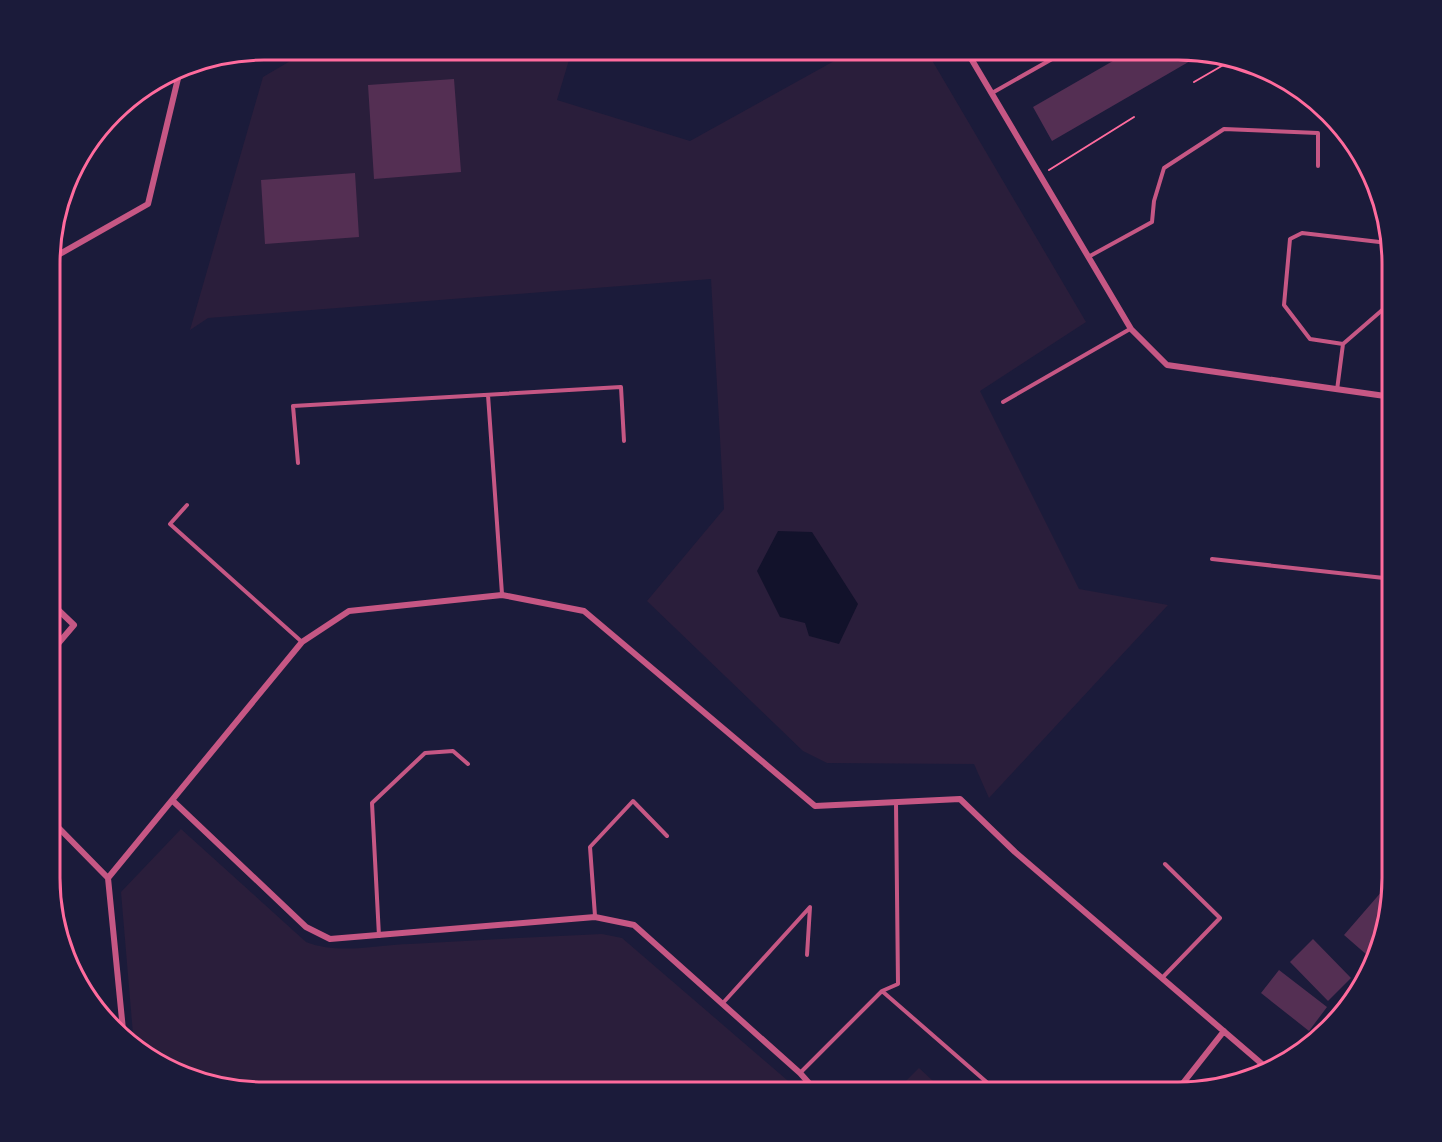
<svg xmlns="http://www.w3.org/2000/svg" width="1442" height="1142" viewBox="0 0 1442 1142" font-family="'Exo 2',sans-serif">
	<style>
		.green { fill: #2a1e3b }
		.water { fill: #12122b }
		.building { fill: #542f53 }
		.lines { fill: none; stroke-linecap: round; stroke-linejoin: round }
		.path { stroke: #ff6b9d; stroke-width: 2 }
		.service { stroke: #c65784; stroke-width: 4 }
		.minor { stroke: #c65784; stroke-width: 6 }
		.rim { fill: none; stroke: #ff6b9d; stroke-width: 3 }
	</style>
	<rect width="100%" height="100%" fill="#1b1b3a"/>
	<!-- green -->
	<path class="green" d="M 309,50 L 572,50 L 557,100 L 690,141 L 854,50 L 926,50 L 1086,322 L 980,391 L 1079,589 L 1168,605 L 989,798 L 974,764 L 827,763 L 803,751 L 647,601 L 724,509 L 711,279 L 208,318 L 190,330 L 263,77 Z
		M 181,829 L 306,942 C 340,955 374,945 410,944 C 474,940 538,937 602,934 L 622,938 L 801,1092 L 251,1092 L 182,1076 L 134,1046 L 121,892 Z
		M 919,1068 L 945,1092 L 895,1092 Z"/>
	<!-- water -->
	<path class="water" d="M 778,531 L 812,532 L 858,604 L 839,644 L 809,636 L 805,623 L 780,617 L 757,571 Z"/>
	<!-- building -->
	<path class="building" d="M 1132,50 L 1191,50 L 1204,53 L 1052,141 L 1033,107 Z
		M 454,79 L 461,172 L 374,179 L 368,85 Z
		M 355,173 L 359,237 L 265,244 L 261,180 Z
		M 1383,890 L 1391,897 L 1375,962 L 1344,935 Z
		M 1313,939 L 1351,978 L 1328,1001 L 1290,962 Z
		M 1279,970 L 1327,1007 L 1309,1031 L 1261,993 Z"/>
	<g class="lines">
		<!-- path -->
		<path class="path" d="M 1194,82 L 1232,60
			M 1049,170 L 1134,117"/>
		<!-- service -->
		<path class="service" d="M 992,93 L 1068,50
			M 1090,256 L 1152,222 L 1154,201 L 1164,168 L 1224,129 L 1318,133 L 1318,166
			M 1343,344 L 1310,339 L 1284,305 L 1290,239 L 1302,233 L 1388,243
			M 1337,390 L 1343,344 L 1388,305 L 1389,248
			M 488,395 L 502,594
			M 1003,402 L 1130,329
			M 298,463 L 293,406 L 621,387 L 624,441
			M 187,505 L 170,524 L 302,642
			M 1212,559 L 1384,578 L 1392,584
			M 595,916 L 590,847 L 633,801 L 667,836
			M 379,936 L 372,803 L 425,753 L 453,751 L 468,764
			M 1163,977 L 1220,918 L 1165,864
			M 882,991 L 998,1092
			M 722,1004 L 810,907 L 807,955
			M 800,1073 L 882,991 L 898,984 L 896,803"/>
		<!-- minor -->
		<path class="minor" d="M 966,50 L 1131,329 L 1167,365 L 1392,397
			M 51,259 L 148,204 L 180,70
			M 51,652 L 74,625 L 51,603
			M 173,801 L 306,927 L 330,939 L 595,917 L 634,925 L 800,1073 L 817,1092
			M 50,819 L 108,878
			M 124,1040 L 108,878 L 302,642 L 349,611 L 502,595 L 584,611 L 815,806 L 960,799 L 1015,852 L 1269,1070
			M 1176,1092 L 1224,1031"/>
	</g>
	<!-- crop -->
	<path d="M0 0H1442V1142H0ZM264 60H1178A204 204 0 0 1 1382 264V878A204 204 0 0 1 1178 1082H264A204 204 0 0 1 60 878V264A204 204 0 0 1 264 60Z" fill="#1b1b3a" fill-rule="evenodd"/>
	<path class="rim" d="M264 60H1178A204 204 0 0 1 1382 264V878A204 204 0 0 1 1178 1082H264A204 204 0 0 1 60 878V264A204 204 0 0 1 264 60Z"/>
</svg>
